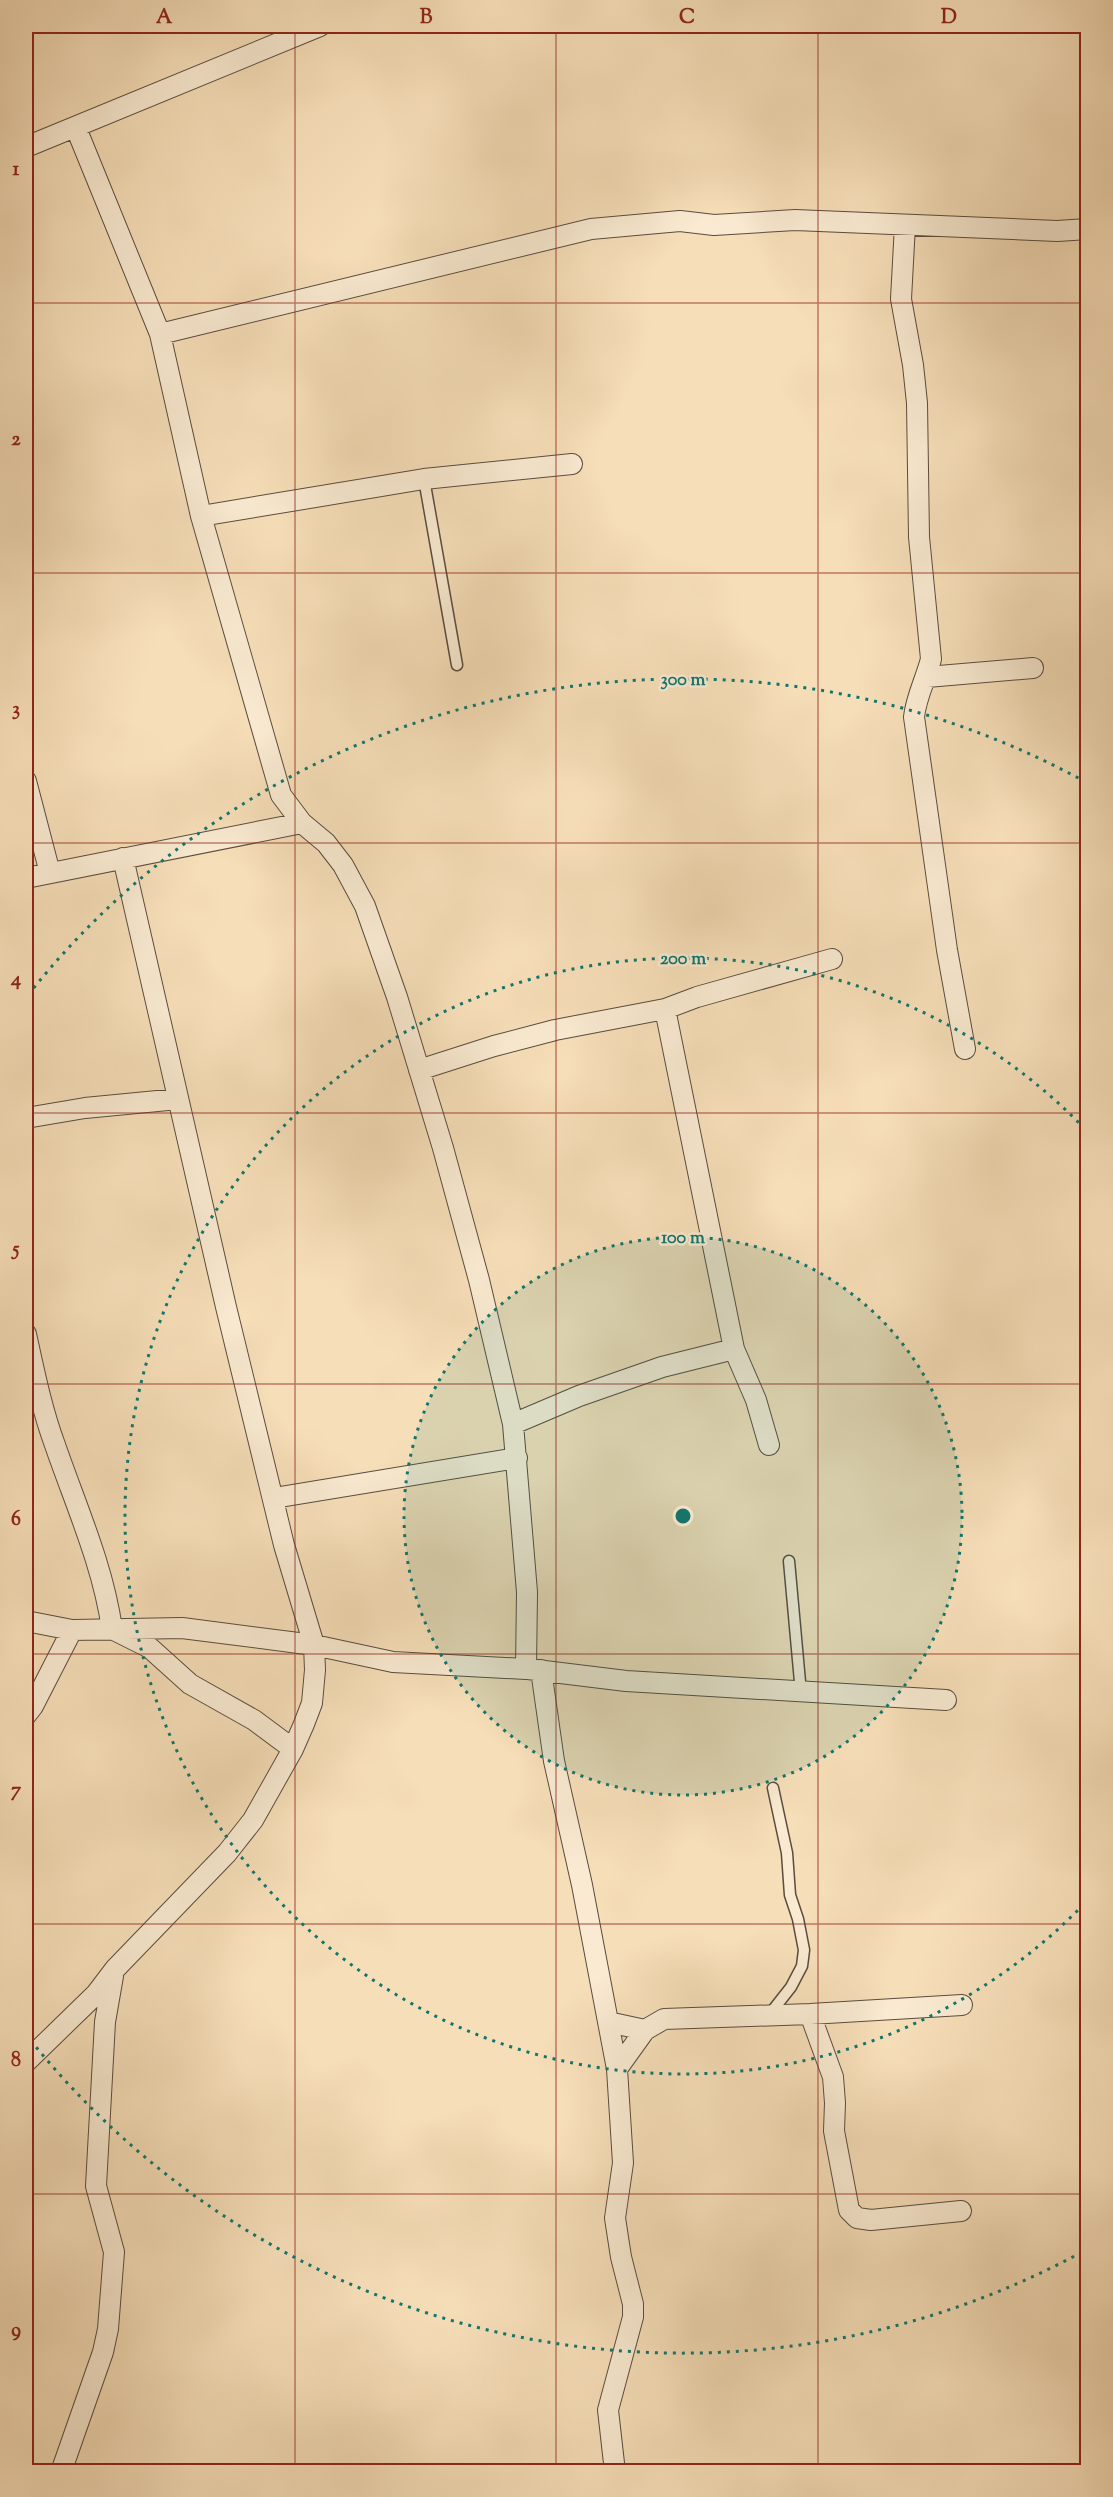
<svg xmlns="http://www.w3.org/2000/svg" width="1113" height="2497" viewBox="0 0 1113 2497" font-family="'Sorts Mill Goudy',serif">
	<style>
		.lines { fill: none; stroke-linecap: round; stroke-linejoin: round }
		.service-casing { stroke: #5a4c3e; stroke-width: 13 }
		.minor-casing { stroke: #5a4c3e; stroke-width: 22 }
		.service { stroke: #f9ead1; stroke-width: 10 }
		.minor { stroke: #f9ead1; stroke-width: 20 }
		.grid { fill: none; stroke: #8f2418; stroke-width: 1.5; stroke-opacity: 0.55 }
		.ring { fill: none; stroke: #0f766e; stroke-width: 3; stroke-dasharray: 3 6 }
		.centre { fill: #0f766e; stroke: #f9ead1; stroke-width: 3 }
		.ring-label { font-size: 18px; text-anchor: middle; font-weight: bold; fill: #0f766e; stroke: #f9ead1; stroke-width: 5; stroke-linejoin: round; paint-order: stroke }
		.neatline { fill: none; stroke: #8f2418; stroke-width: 2 }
		.grid-label { font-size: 20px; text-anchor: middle; font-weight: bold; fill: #8f2418 }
	</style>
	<rect width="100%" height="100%" fill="#f6deb8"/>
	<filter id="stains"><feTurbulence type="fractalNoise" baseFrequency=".00333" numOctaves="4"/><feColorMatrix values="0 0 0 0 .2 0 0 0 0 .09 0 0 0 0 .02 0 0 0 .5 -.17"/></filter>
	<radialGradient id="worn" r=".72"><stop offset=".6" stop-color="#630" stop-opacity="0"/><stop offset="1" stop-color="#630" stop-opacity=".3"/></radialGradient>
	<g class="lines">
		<!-- service casing -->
		<g class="service-casing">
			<path id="service" d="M 424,479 L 457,665
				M 789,1561 L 801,1693
				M 769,2015 L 791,1987 L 802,1966 L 804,1950 L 798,1919 L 790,1895 L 787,1853 L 773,1788"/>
		</g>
		<!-- minor casing -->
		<g class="minor-casing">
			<path id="minor" d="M 26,147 L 320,26
				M 905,225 L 901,299 L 913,365 L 917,403 L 919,537 L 931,659 C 926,679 916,697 914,717 L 947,950 L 965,1049
				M 160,334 L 591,229 L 680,221 L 714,225 L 795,220 L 1057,231 L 1088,229
				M 201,516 L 424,479 L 572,464
				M 927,677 L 1033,668
				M 26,781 L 50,873
				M 26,878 L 302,823
				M 665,1009 L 734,1349 L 756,1400 L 769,1445
				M 419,1070 L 494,1046 L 555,1030 L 665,1009 L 697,997 L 832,959
				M 26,1118 L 85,1108 L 178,1099
				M 26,1334 C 34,1371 42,1410 55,1445 C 76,1506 103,1565 112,1629 L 150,1648 L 190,1684 L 254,1720 L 293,1749
				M 513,1424 L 579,1396 L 662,1367 L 734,1349
				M 274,1498 L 517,1458
				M 26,1621 L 72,1630 L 182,1628 L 314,1645 L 393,1662 L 526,1669 L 527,1592 L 513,1424 L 479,1280 L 443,1148 L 397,997 L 365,906 L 343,865 L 326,843 L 302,823 L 281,795 L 201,516 L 160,334 L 76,128
				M 528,1669 L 626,1681 L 946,1700
				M 541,1670 L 554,1761 L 582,1885 L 617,2069 L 623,2163 L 615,2218 L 621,2257 L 633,2304 L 633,2317 L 608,2410 L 615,2472
				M 26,1715 L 33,1706 L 72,1630
				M 810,2014 L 833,2077 L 835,2103 L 834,2131 L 849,2210 L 857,2218 L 871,2220 L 961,2211
				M 608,2022 L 645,2030
				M 26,2062 L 96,1994 L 115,1969 L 227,1853 L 253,1820 L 293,1749 L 304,1724 L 312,1703 L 315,1670 L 314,1645 L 284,1545 L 226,1307 L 123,858
				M 617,2069 L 645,2030 L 664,2019 L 810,2014 L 962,2005
				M 61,2472 L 103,2352 L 108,2329 L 114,2252 L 96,2186 L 105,2022 L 113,1976"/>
		</g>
		<!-- service -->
		<use href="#service" class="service"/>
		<!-- minor -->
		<use href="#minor" class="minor"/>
	</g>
	<!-- grid -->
	<path class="grid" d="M 295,26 L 295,2472M 556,26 L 556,2472M 818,26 L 818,2472M 26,303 L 1088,303M 26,573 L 1088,573M 26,843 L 1088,843M 26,1113 L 1088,1113M 26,1384 L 1088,1384M 26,1654 L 1088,1654M 26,1924 L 1088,1924M 26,2194 L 1088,2194"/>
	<!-- distance rings -->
	<circle cx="683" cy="1516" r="279" fill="#0f766e" fill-opacity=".12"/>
	<g class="ring">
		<circle cx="683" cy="1516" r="279"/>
		<path d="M1084 1904A558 558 0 1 1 1084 1128"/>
		<path d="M1082 2252A837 837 0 0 1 28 2037M28 995A837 837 0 0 1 1082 780"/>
	</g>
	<circle cx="683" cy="1516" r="9" class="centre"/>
	<g class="ring-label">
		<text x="683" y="685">300 m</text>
		<text x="683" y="964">200 m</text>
		<text x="683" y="1243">100 m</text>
	</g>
	<!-- margin -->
	<rect width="1113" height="2497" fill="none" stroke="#f6deb8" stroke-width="66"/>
	<rect x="33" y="33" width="1047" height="2431" class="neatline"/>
	<g class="grid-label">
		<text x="164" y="23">A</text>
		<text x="426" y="23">B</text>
		<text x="687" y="23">C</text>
		<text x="949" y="23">D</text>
		<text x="16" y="175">1</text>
		<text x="16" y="445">2</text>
		<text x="16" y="715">3</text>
		<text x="16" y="985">4</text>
		<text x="16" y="1255">5</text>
		<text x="16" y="1525">6</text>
		<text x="16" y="1796">7</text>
		<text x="16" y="2066">8</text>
		<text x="16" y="2336">9</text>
	</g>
	<rect width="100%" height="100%" filter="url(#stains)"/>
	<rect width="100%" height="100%" fill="url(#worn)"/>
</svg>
